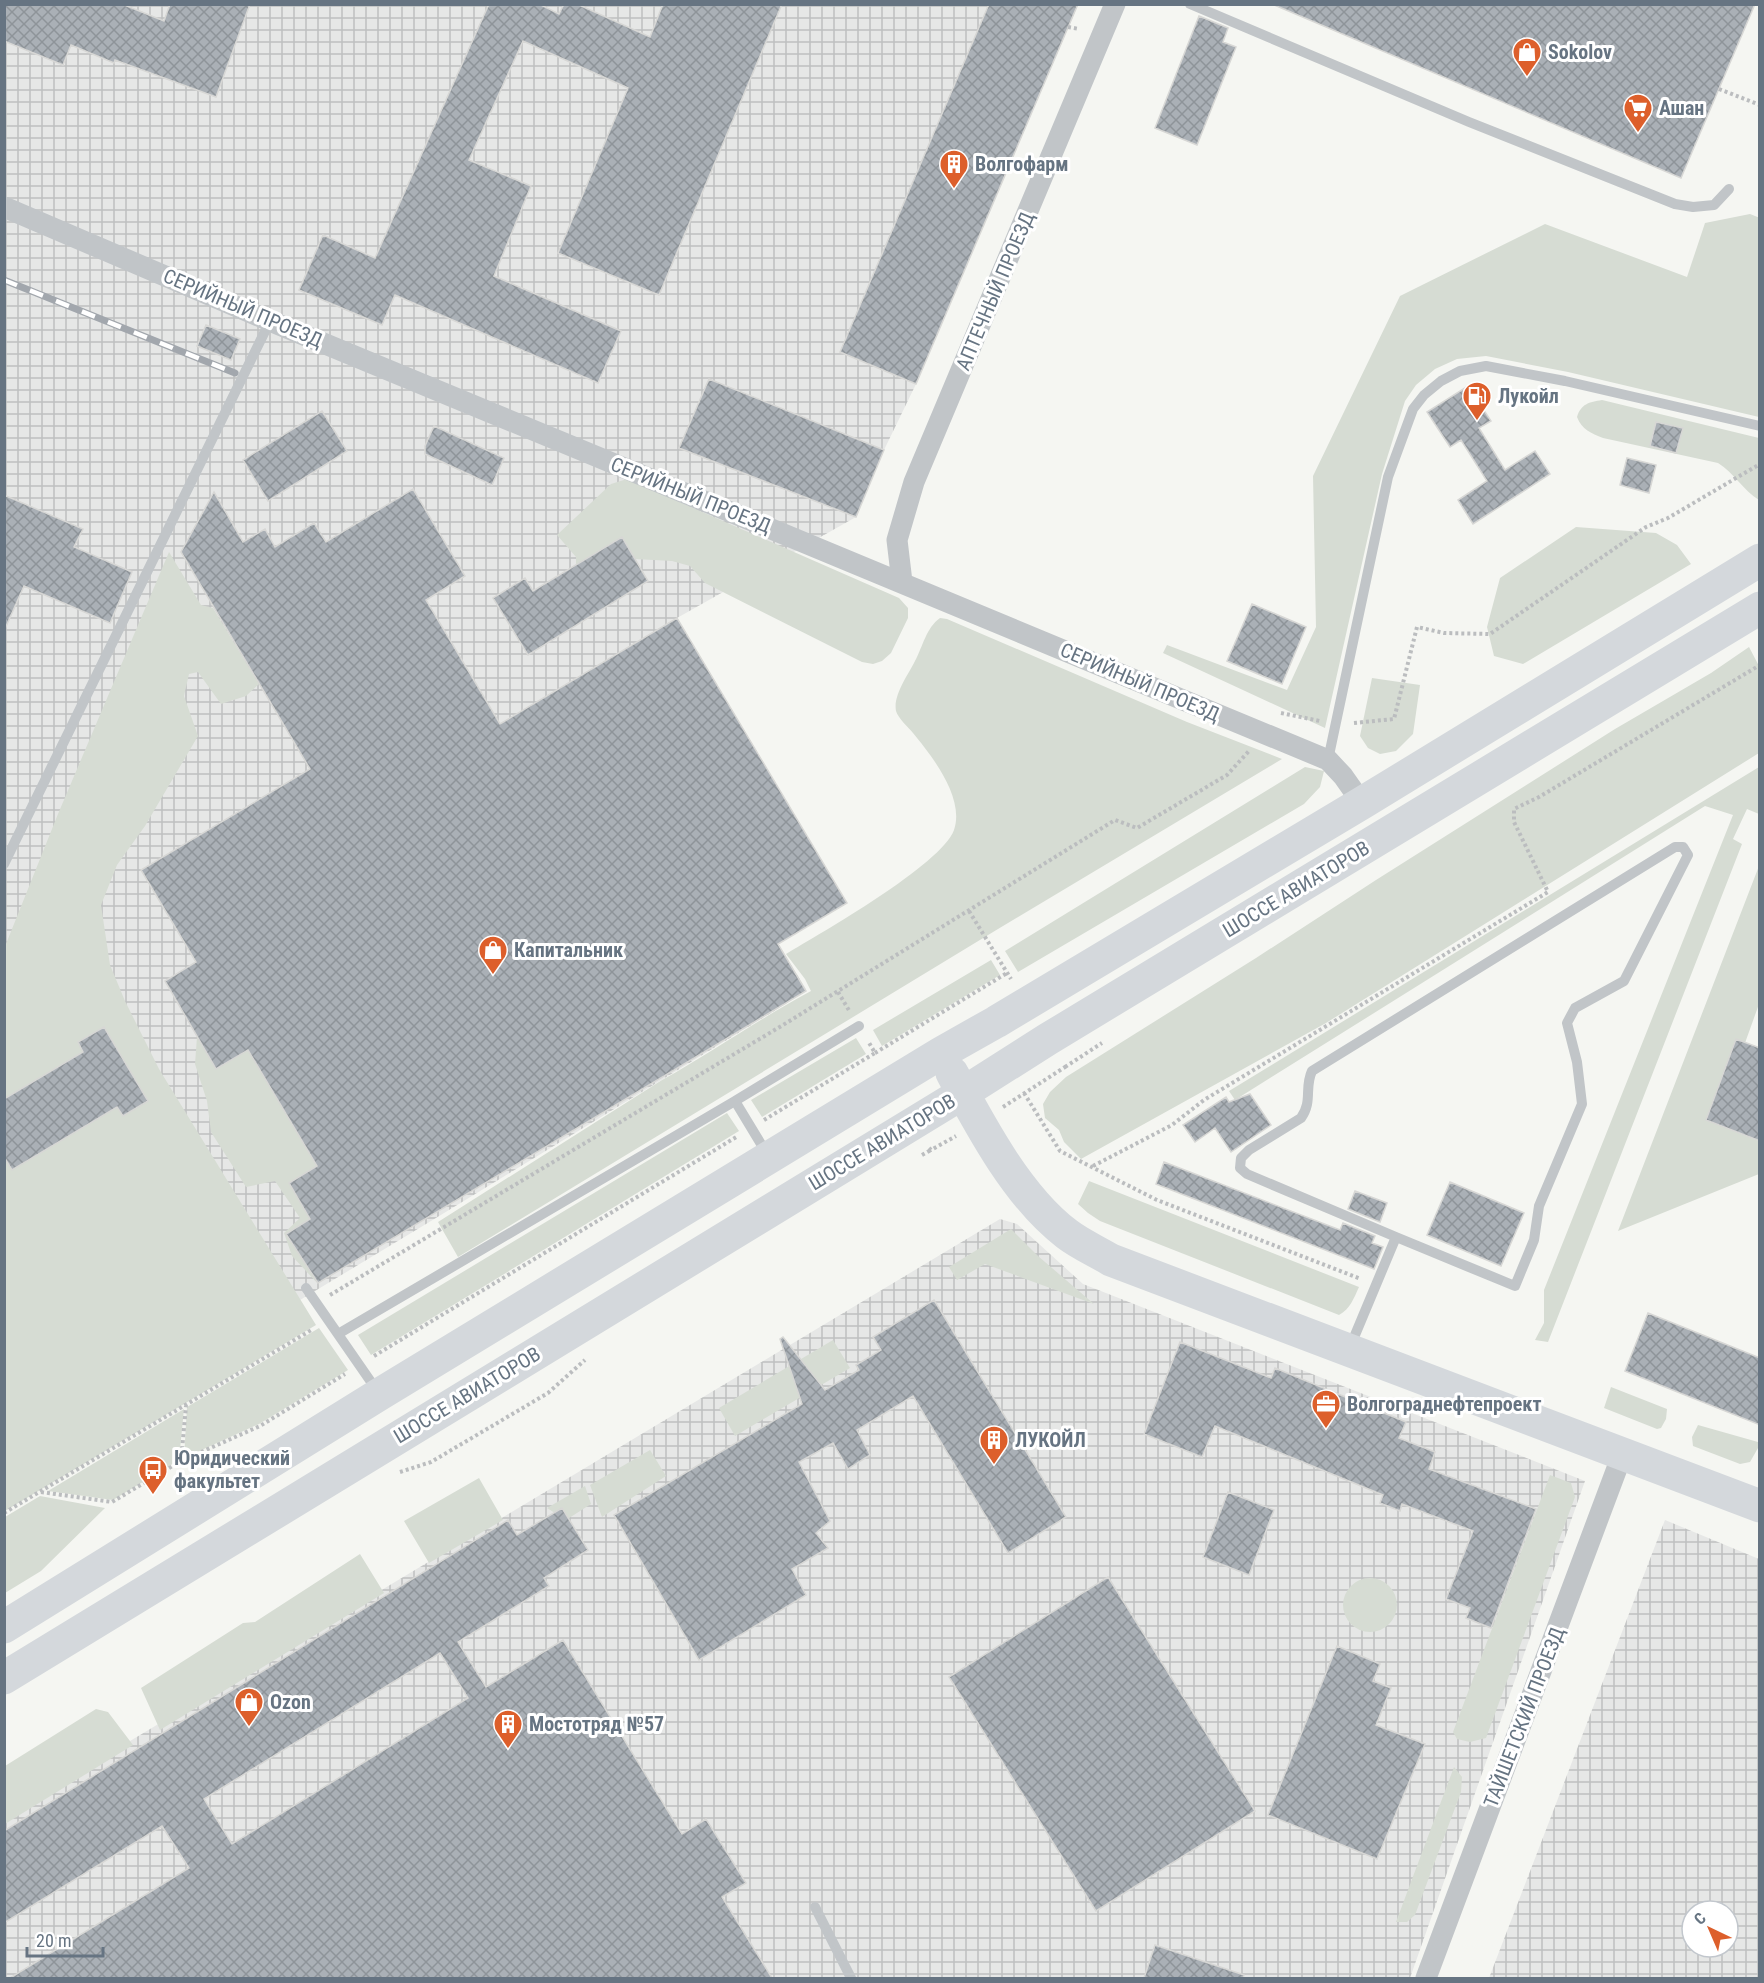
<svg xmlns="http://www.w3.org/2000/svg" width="1764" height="1983" viewBox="0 0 1764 1983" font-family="'Roboto Condensed',sans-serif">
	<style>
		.industrial { fill: url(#industrial-grid); fill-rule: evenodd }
		.green { fill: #d6dcd3 }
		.building { fill: url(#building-cross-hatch); stroke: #d7d7d5; stroke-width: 1.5; fill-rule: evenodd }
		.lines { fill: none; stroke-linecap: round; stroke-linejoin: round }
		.path { stroke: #bbbdbf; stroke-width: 4; stroke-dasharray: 3 3; stroke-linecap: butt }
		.service { stroke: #c1c5c8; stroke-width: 10 }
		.minor { stroke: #c1c5c8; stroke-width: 21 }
		.primary { stroke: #d4d8dc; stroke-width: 33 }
		.rail-casing { stroke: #a2a7ad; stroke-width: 7 }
		.rail { stroke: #fff; stroke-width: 4.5; stroke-dasharray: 14; stroke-linecap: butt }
		.labels { text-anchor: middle; stroke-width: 6; stroke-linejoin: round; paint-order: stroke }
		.poi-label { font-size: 20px; font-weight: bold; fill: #667482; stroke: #fff; text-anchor: start }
		.street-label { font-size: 20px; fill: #667482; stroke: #fff }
	</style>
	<defs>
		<pattern id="industrial-grid" width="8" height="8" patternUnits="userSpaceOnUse" patternTransform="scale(1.5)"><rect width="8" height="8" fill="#e6e7e6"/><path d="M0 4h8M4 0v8" fill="none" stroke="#bec0c0"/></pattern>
		<pattern id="building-cross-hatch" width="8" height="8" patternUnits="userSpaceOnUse" patternTransform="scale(1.5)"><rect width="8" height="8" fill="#aab0b6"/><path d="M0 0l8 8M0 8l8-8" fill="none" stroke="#8e9499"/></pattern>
	</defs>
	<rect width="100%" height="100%" fill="#f5f6f2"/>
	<!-- industrial -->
	<path class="industrial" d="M 5,5 L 1078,5 L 916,384 L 884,450 L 856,517 L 677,618 L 847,903 L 778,944 L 806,989 L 784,1005 L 431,1221 L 5,1478 Z
		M 1000,1219 L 1017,1224 L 1083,1284 L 1585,1481 L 1410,1978 L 5,1978 L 5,1816 Z
		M 1665,1520 L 1759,1559 L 1759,1978 L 1489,1978 ZM 1692,1911 L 1728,1911 L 1728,1947 L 1692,1947 Z"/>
	<!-- green -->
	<path class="green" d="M 1750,214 L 1760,218 L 1759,417 L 1568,372 L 1486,356 L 1457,359 L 1435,369 L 1416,385 L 1405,401 L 1382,474 L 1325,728 L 1163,653 L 1167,645 L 1287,690 L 1316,627 L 1313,476 L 1400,296 L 1545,224 L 1687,277 L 1705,223 Z
		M 1602,400 L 1759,438 L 1759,500 C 1743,490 1734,473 1718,463 L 1603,438 C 1591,433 1582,430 1577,417 C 1581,404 1589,402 1602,400 Z
		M 627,479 L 899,598 L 908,608 L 908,618 L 891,653 L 882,661 L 873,664 L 862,662 L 705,583 L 690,566 L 672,561 L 635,559 L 622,537 L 576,565 L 576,557 L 557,535 L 611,484 Z
		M 1576,527 L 1656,533 L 1677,545 L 1691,564 L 1523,664 L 1494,656 L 1487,627 L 1500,578 Z
		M 169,552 L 201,605 L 213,608 L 259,684 L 246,696 L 221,704 L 198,672 L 189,674 L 184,696 L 198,736 L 145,826 L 117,865 L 101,905 L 110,965 L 125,1001 L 159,1069 L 316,1325 L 5,1511 L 4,949 L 58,814 Z
		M 940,618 L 947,619 L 1187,722 L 1282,759 L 998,929 L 458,1257 L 438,1222 L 662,1080 C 713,1052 760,1018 811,991 L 805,979 L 786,954 C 821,933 941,865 954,830 C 965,798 932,756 913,733 C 908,727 898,718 896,711 C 893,695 908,675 915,661 C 923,646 926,628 940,618 Z
		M 1749,647 L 1759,666 L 1759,753 L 1326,1023 L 1081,1159 L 1064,1142 L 1059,1130 L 1045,1118 L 1043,1104 L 1050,1092 L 1066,1077 L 1256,958 L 1376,880 L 1615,729 L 1711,673 Z
		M 1372,678 L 1420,685 L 1413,734 L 1396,751 L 1380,754 L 1368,748 L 1360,736 Z
		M 1305,767 L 1324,771 L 1320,787 L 1304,804 L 1018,972 L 1005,951 Z
		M 1759,767 L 1759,814 L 1747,809 L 1733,839 L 1742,844 L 1548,1342 L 1535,1340 L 1544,1323 L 1544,1290 L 1733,815 L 1705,806 L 1235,1100 L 1229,1091 Z
		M 1759,866 L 1760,981 L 1758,985 L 1759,986 L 1759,1004 L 1745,1043 L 1736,1040 L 1706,1120 L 1759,1141 L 1759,1174 L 1618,1231 Z
		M 991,960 L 1000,975 L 882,1046 L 873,1030 Z
		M 197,1037 L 216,1069 L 248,1050 L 317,1166 L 289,1183 L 310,1219 L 286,1234 L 319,1285 L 292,1256 L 284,1233 L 300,1218 L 275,1181 L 246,1187 L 211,1132 L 207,1101 L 195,1064 Z
		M 856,1038 L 866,1054 L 762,1117 L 751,1100 Z
		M 727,1113 L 739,1131 L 371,1355 L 358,1335 Z
		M 1089,1181 L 1359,1287 C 1354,1298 1350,1309 1339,1315 L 1100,1221 L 1088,1213 L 1078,1204 Z
		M 1011,1229 L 1038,1256 L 1094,1304 L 985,1264 L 957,1280 L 949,1267 Z
		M 319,1328 L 348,1370 L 259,1424 L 184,1458 L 187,1407 Z
		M 833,1340 L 850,1368 L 735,1436 L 719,1408 Z
		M 1611,1387 L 1667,1409 L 1666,1419 L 1661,1428 L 1657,1429 L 1604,1408 Z
		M 184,1409 L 179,1460 L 113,1500 L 48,1491 Z
		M 1698,1425 L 1758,1442 L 1758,1448 L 1750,1462 L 1740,1464 L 1693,1446 L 1692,1437 Z
		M 650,1450 L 666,1476 L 602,1517 L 590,1485 Z
		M 1550,1475 L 1571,1483 L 1575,1497 L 1486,1738 L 1470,1742 L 1457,1739 L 1453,1732 Z
		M 479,1478 L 503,1520 L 429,1563 L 404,1521 Z
		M 585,1486 L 591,1504 L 566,1520 L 547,1508 Z
		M 40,1496 L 105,1508 L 41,1571 L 5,1593 L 5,1517 Z
		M 360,1554 L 384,1593 L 160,1730 L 141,1688 L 243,1623 L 255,1622 Z
		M1343 1605a27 27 0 1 1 54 0a27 27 0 1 1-54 0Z
		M 96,1709 L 108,1712 L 133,1745 L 5,1824 L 5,1766 Z
		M 1454,1767 L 1462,1777 L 1461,1792 L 1415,1915 L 1407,1922 L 1396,1922 Z"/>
	<!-- building -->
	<path class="building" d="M 4,4 L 122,4 L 164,21 L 170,4 L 250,4 L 216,97 L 115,60 L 114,63 L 71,45 L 63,65 L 4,41 Z
		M 489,4 L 539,4 L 559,14 L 564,4 L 577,4 L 650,37 L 663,4 L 782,4 L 659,295 L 558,253 L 628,88 L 523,41 L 469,160 L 531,186 L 494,276 L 621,331 L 598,383 L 395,295 L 382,325 L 299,290 L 323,235 L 375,258 Z
		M 989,4 L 1078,4 L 916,384 L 840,352 Z
		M 1272,4 L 1755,4 L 1681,178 Z
		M 1199,16 L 1228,28 L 1223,42 L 1236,47 L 1197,145 L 1155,128 Z
		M 206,325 L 240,339 L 231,360 L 197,346 Z
		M 709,379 L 884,450 L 856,517 L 679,448 Z
		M 1468,386 L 1491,421 L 1479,428 L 1505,470 L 1535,451 L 1550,474 L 1473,524 L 1458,500 L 1487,481 L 1461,440 L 1450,447 L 1427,412 Z
		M 322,411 L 347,451 L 268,501 L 243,460 Z
		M 1656,422 L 1683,428 L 1676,453 L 1650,446 Z
		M 434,426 L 504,458 L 492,485 L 425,454 L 425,446 Z
		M 1627,458 L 1656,465 L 1649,493 L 1620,485 Z
		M 413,489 L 465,576 L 426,600 L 500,724 L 677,618 L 847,903 L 778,944 L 806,991 L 318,1283 L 286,1234 L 310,1219 L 289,1183 L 317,1166 L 248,1050 L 216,1069 L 165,981 L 196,962 L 141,870 L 310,769 L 181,552 L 214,492 L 243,542 L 265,529 L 275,547 L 314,523 L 326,542 Z
		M 4,495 L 83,529 L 74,547 L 132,572 L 110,623 L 24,586 L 4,631 Z
		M 622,537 L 648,581 L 528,655 L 493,598 L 525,578 L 533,591 Z
		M 1252,604 L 1306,627 L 1282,684 L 1227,661 Z
		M 104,1027 L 148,1101 L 123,1116 L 117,1107 L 12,1170 L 4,1157 L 4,1099 L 83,1052 L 78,1042 Z
		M 1736,1039 L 1760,1048 L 1760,1141 L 1706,1120 Z
		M 1250,1094 L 1271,1125 L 1231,1152 L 1215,1128 L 1195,1142 L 1183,1125 L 1226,1097 L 1229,1102 Z
		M 1164,1162 L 1340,1230 L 1343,1223 L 1375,1236 L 1372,1243 L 1383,1247 L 1374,1269 L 1156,1184 Z
		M 1450,1182 L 1524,1213 L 1501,1266 L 1427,1235 Z
		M 1355,1191 L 1387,1203 L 1380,1222 L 1348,1209 Z
		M 934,1300 L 1066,1517 L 1008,1553 L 913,1396 L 857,1430 L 870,1455 L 848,1469 L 833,1443 L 799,1462 L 830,1521 L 816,1533 L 828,1548 L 792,1569 L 806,1595 L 699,1660 L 614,1515 L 802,1404 L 780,1339 L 783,1337 L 825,1390 L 859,1370 L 856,1365 L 881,1350 L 873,1337 Z
		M 1648,1313 L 1760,1358 L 1760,1425 L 1625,1371 Z
		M 1180,1342 L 1271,1378 L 1275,1368 L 1406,1422 L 1399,1438 L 1435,1452 L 1429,1469 L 1536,1509 L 1491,1628 L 1466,1618 L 1470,1608 L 1446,1599 L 1473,1531 L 1402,1504 L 1400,1511 L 1380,1503 L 1383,1495 L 1215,1426 L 1202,1457 L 1144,1434 Z
		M 1228,1492 L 1274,1510 L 1249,1575 L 1203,1557 Z
		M 562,1508 L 588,1550 L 544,1578 L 549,1586 L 458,1642 L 486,1687 L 563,1640 L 682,1834 L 706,1819 L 746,1883 L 722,1897 L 772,1978 L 10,1978 L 189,1868 L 162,1826 L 4,1923 L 4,1831 L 508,1520 L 517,1535 ZM 440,1653 L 468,1698 L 232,1844 L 204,1799 Z
		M 1108,1577 L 1255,1811 L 1096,1911 L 949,1677 Z
		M 1337,1646 L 1380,1664 L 1373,1681 L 1391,1688 L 1376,1725 L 1425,1744 L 1377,1859 L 1268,1815 Z
		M 1155,1945 L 1244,1975 L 1243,1978 L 1144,1978 Z"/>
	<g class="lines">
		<!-- path -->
		<path class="path" d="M 1068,27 L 1079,29
			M 1719,89 L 1760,105
			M 1281,713 L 1320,721
			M 1354,723 L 1394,719 L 1417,627 L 1444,633 L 1490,634 L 1646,527 L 1668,518 L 1760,464
			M 969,911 L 1011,979
			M 838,992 L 850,1012
			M 875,1053 L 1007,973
			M 1065,1067 L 1102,1043
			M 1024,1093 L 1060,1151 L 1157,1200 L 1361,1279
			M 1003,1107 L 1065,1067
			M 764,1120 L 875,1053 L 868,1041
			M 929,1148 L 931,1150 L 956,1136
			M 922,1155 L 931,1150
			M 1093,1166 L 1172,1125 L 1204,1100 L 1548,892 L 1514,822 L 1514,809 L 1539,797 L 1760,665
			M 330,1295 L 783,1025 L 1115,820 L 1137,828 L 1227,775 L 1249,751
			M 374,1356 L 738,1136
			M 181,1461 L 186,1406
			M 400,1472 L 431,1462 L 548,1393 L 585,1360
			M 41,1492 L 112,1502 L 181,1461 L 260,1426 L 345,1374
			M 4,1513 L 313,1329"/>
		<!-- service -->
		<path class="service" d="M 1190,4 L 1469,122 L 1675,204 L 1693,207 L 1714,205 L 1729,189
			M 1328,760 L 1388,477 L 1413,409 L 1424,395 L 1441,381 L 1460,371 L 1486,366 L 1565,381 L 1760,426
			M 4,864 L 270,321
			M 735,1101 L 859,1026
			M 306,1288 L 378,1392
			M 338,1334 L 735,1101 L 767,1154
			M 1350,1347 L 1396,1237 L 1247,1174 L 1240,1168 L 1241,1158 L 1249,1150 L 1301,1118 C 1313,1101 1304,1088 1312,1071 L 1675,847 L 1683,847 L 1688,855 L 1624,981 L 1575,1008 L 1567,1023 L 1577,1062 L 1582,1104 L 1539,1206 L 1534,1240 L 1515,1286 L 1396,1237
			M 815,1907 L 851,1978"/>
		<!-- minor -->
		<path class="minor" d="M 4,207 L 270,321 L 1328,760 L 1343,776 L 1362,803
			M 902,582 L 897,540 L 914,482 L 1115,4
			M 1426,1978 L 1622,1455"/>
		<!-- primary -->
		<path class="primary" d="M 952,1073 C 981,1127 1018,1197 1067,1234 C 1080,1244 1096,1251 1111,1260 L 1760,1506
			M 4,1627 L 380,1394 L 941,1053 L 996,1022 L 1362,803 L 1760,560
			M 4,1678 L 963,1093 L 1048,1039 L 1760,608"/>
		<!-- rail casing -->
		<g class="rail-casing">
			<path id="rail" d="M 4,280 L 235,373"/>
		</g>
		<!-- rail -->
		<use href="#rail" class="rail"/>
	</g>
	<!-- icons -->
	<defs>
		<g id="shop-pin" transform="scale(1.5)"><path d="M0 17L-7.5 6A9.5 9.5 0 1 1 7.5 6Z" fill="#dd5f2b" stroke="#fff"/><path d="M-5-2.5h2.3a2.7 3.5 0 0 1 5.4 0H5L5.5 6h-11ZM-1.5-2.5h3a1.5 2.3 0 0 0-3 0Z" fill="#fff"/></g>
		<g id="supermarket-pin" transform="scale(1.5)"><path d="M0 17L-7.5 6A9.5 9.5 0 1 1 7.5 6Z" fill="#dd5f2b" stroke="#fff"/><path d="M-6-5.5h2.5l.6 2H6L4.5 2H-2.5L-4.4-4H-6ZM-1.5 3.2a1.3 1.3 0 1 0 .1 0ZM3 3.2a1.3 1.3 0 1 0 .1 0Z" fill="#fff"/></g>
		<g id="building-pin" transform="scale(1.5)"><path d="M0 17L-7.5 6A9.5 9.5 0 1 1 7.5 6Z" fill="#dd5f2b" stroke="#fff"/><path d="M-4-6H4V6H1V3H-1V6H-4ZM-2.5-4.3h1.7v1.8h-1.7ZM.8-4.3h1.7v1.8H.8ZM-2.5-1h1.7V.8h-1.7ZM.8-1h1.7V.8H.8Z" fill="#fff"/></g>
		<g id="fuel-pin" transform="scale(1.5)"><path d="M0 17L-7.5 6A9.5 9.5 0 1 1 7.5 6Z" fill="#dd5f2b" stroke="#fff"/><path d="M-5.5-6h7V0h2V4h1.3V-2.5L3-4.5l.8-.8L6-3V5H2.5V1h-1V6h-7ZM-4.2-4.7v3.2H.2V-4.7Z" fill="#fff"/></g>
		<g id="office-pin" transform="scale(1.5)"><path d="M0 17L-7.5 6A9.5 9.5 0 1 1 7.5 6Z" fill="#dd5f2b" stroke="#fff"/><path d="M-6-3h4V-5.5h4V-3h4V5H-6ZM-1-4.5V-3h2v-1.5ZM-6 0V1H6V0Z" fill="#fff"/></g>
		<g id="bus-pin" transform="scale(1.5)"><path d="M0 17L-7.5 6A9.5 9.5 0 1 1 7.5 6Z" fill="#dd5f2b" stroke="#fff"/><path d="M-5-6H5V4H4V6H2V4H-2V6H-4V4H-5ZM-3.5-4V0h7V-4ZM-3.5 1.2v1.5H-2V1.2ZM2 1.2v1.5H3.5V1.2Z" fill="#fff"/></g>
	</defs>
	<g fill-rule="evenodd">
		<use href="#shop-pin" x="1527" y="52"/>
		<use href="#supermarket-pin" x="1638" y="108"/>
		<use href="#building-pin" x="954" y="164"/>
		<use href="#fuel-pin" x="1477" y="396"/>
		<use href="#shop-pin" x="493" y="950"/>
		<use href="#office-pin" x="1326" y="1404"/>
		<use href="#building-pin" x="994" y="1440"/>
		<use href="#bus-pin" x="153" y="1470"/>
		<use href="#shop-pin" x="249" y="1702"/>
		<use href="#building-pin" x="508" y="1724"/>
	</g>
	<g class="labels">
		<!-- poi labels -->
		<g class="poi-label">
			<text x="1548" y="59">Sokolov</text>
			<text x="1659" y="115">Ашан</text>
			<text x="975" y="171">Волгофарм</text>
			<text x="1498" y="403">Лукойл</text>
			<text x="514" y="957">Капитальник</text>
			<text x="1347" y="1411">Волгограднефтепроект</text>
			<text x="1015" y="1447">ЛУКОЙЛ</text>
			<text x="174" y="1465">Юридический<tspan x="174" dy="23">факультет</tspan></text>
			<text x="270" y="1709">Ozon</text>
			<text x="529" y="1731">Мостотряд №57</text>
		</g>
		<!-- street labels -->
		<g class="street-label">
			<text transform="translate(995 291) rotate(-67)" y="7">АПТЕЧНЫЙ ПРОЕЗД</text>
			<text transform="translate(243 308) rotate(23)" y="7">СЕРИЙНЫЙ ПРОЕЗД</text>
			<text transform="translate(691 495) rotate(22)" y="7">СЕРИЙНЫЙ ПРОЕЗД</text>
			<text transform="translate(1140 682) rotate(23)" y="7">СЕРИЙНЫЙ ПРОЕЗД</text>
			<text transform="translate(1296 889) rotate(-31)" y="7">ШОССЕ АВИАТОРОВ</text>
			<text transform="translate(882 1142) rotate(-31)" y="7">ШОССЕ АВИАТОРОВ</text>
			<text transform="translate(467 1395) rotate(-31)" y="7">ШОССЕ АВИАТОРОВ</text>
			<text transform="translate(1524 1717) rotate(-69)" y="7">ТАЙШЕТСКИЙ ПРОЕЗД</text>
		</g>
	</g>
	<!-- border -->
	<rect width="1764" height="1983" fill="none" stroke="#667482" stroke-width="12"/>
	<!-- north arrow -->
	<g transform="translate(1710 1929) rotate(316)"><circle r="28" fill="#ffffff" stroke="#c2c7cd" stroke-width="1.5"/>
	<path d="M0-4.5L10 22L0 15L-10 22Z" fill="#dd5f2b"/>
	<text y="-9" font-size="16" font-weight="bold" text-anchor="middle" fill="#667482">С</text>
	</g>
	<!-- scale -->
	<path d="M27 1947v9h76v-9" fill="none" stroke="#667482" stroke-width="3"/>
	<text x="36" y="1947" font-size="18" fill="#667482" stroke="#ffffff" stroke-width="4.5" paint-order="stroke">20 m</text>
</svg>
